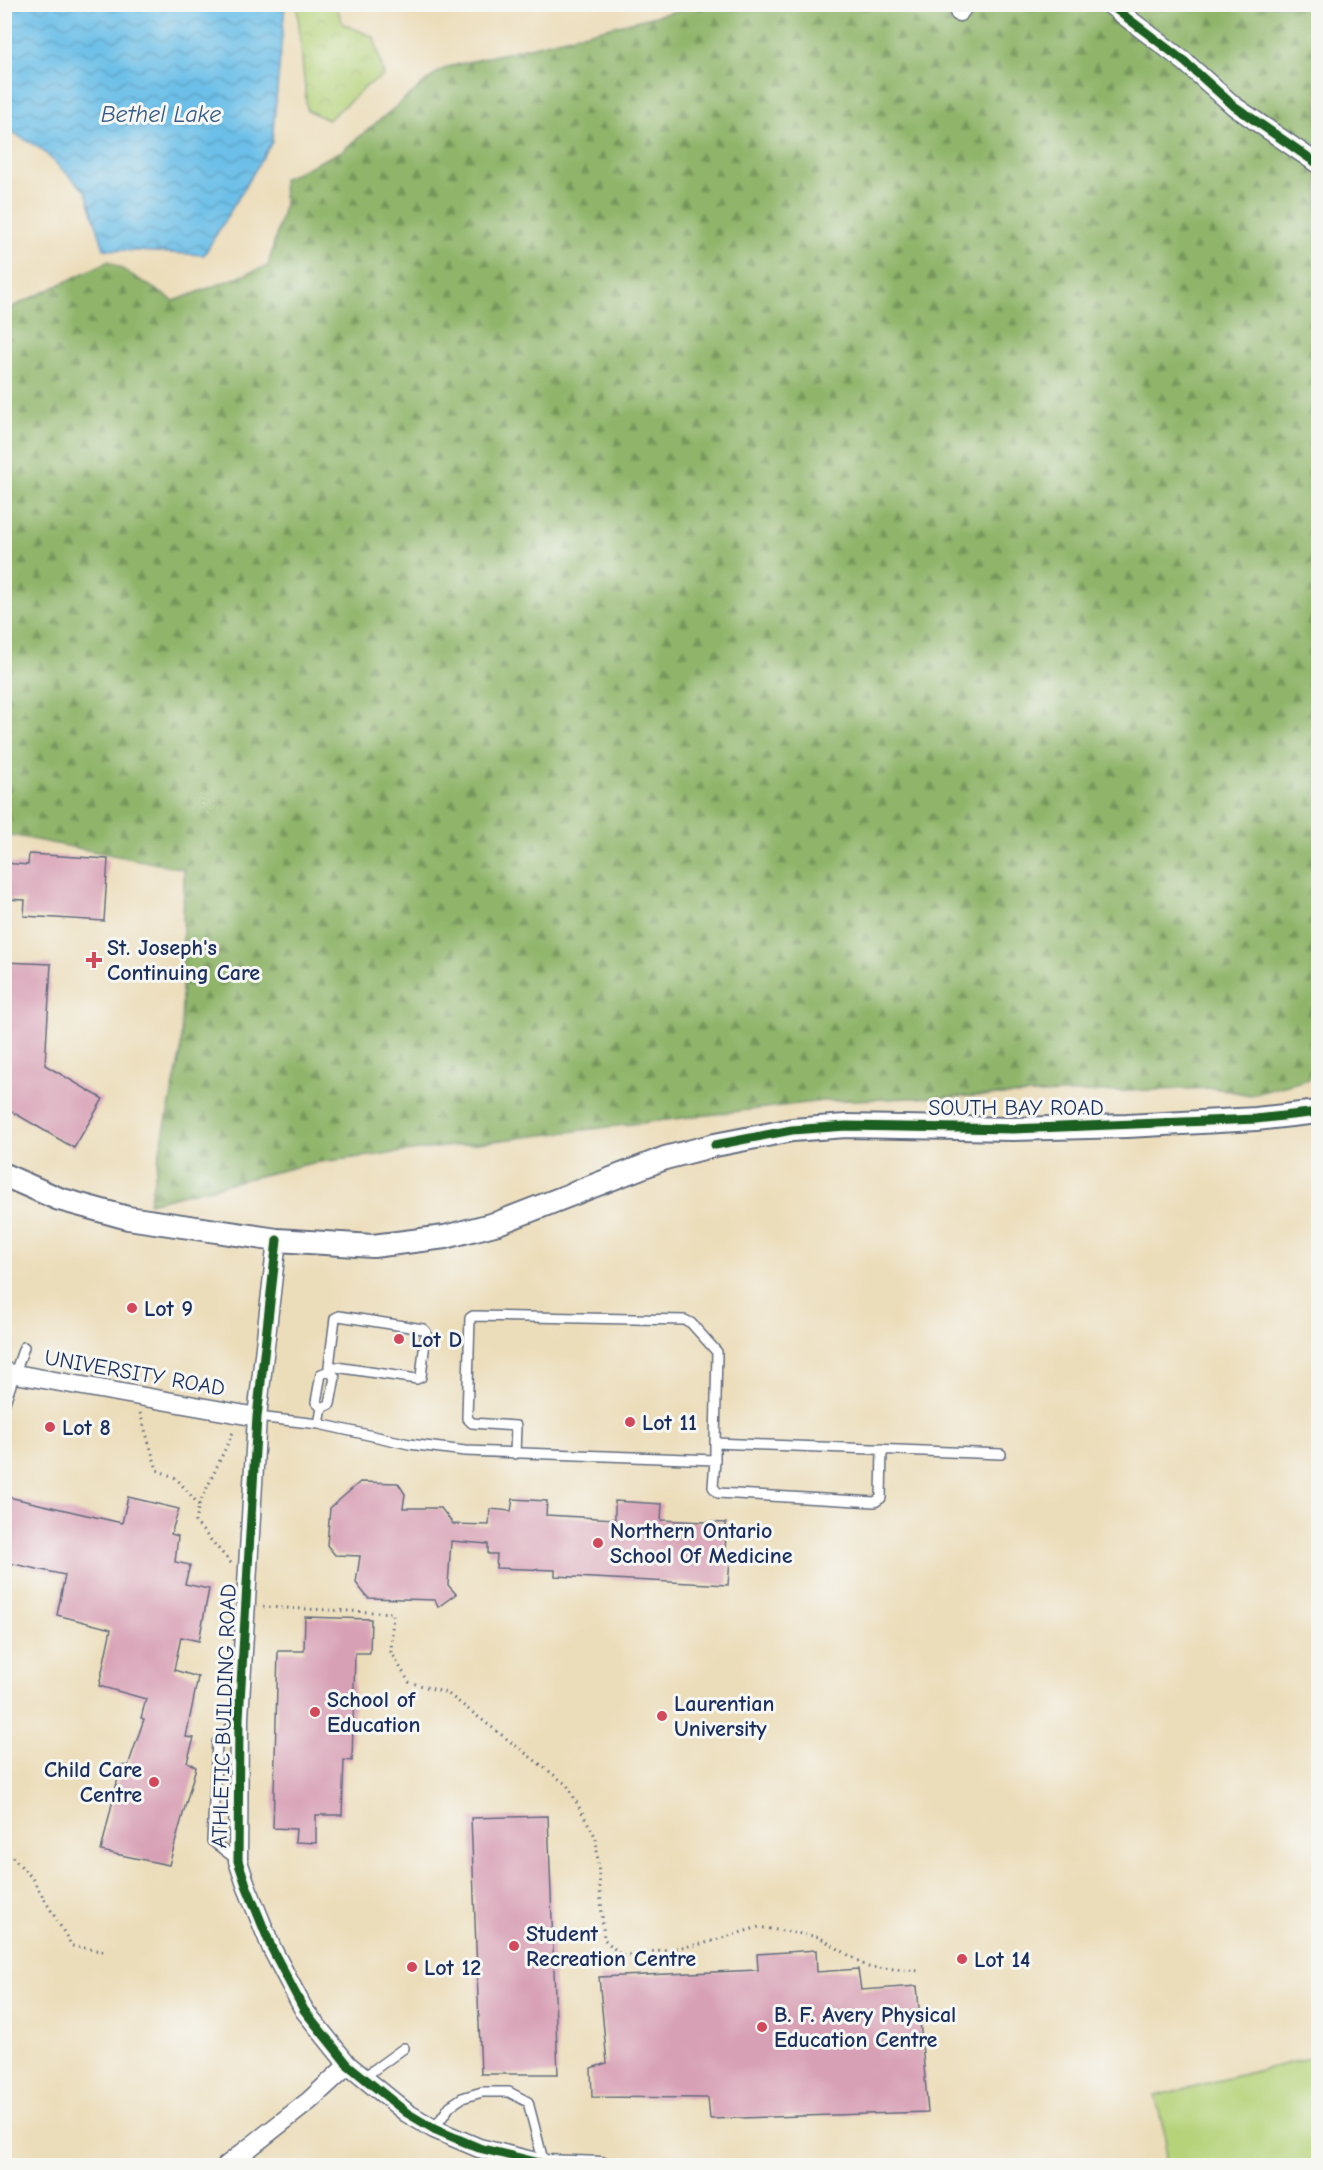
<svg xmlns="http://www.w3.org/2000/svg" width="1323" height="2170" viewBox="0 0 1323 2170" font-family="'Comic Neue',sans-serif">
	<style>
		.grass { fill: #b6d37a; stroke: #68816c; stroke-width: 1.5 }
		.forest { fill: url(#forest-firs); stroke: #567264; stroke-width: 1.5 }
		.park { fill: url(#park-crowns); stroke: #68816c; stroke-width: 1.5 }
		.water { fill: url(#water-waves); stroke: #4477a3; stroke-width: 1.5 }
		.building { fill: #d8a0b5 }
		.lines { fill: none; stroke-linecap: round; stroke-linejoin: round }
		.service-casing { stroke: #646c7e; stroke-width: 12 }
		.minor-casing { stroke: #646c7e; stroke-width: 21 }
		.tertiary-casing { stroke: #646c7e; stroke-width: 26 }
		.path { stroke: #646c7e; stroke-width: 3; stroke-dasharray: 1.5 4.5; stroke-linecap: butt }
		.service { stroke: #fff; stroke-width: 9 }
		.minor { stroke: #fff; stroke-width: 18 }
		.tertiary { stroke: #fff; stroke-width: 22 }
		.cycleway-casing { stroke: #f6f6f2; stroke-width: 13 }
		.cycleway { stroke: #1b5e20; stroke-width: 9 }
		.poi-dot { fill: #d1495b; stroke: #f6f6f2; stroke-width: 2 }
		.labels { text-anchor: middle; stroke-width: 6; stroke-linejoin: round; paint-order: stroke }
		.poi-label { font-size: 22px; font-weight: bold; fill: #1b2f5e; stroke: #f6f6f2; text-anchor: start }
		.street-label { font-size: 22px; fill: #1b2f5e; stroke: #f6f6f2 }
		.water-label { font-size: 24px; font-style: italic; fill: #335a87; stroke: #f6f6f2 }
	</style>
	<defs>
		<pattern id="forest-firs" width="22" height="20" patternUnits="userSpaceOnUse" patternTransform="scale(1.5)"><rect width="22" height="20" fill="#90b56a"/><path d="M5 1l3.5 6h-7zM16 11l3.5 6h-7z" fill="#75945a"/></pattern>
		<pattern id="park-crowns" width="20" height="18" patternUnits="userSpaceOnUse" patternTransform="scale(1.5)"><rect width="20" height="18" fill="#b6d37a"/><path d="M2 6a3 3 0 1 1 6 0M12 15a3 3 0 1 1 6 0" fill="none" stroke="#9cb56c"/></pattern>
		<pattern id="water-waves" width="16" height="10" patternUnits="userSpaceOnUse" patternTransform="scale(1.5)"><rect width="16" height="10" fill="#6cbfe8"/><path d="M0 5q4-4 8 0t8 0" fill="none" stroke="#589cbf"/></pattern>
	</defs>
	<rect width="100%" height="100%" fill="#f6f6f2"/>
	<filter id="ink" filterUnits="userSpaceOnUse"><feTurbulence type="fractalNoise" baseFrequency=".0167" numOctaves="2"/><feDisplacementMap in="SourceGraphic" scale="12" xChannelSelector="R" yChannelSelector="G"/><feConvolveMatrix kernelMatrix="1 2 1 2 8 2 1 2 1" color-interpolation-filters="sRGB"/></filter>
	<filter id="wash" filterUnits="userSpaceOnUse"><feTurbulence type="fractalNoise" baseFrequency=".008" numOctaves="4" result="noise"/><feDisplacementMap in="SourceGraphic" scale="24" xChannelSelector="R" yChannelSelector="G"/><feGaussianBlur stdDeviation="1.35" result="paint"/><feColorMatrix in="noise" values="0 0 0 0 0 0 0 0 0 0 0 0 0 0 0 0 0 1.4 0 .05"/><feComposite in="paint" operator="in"/></filter>
	<g filter="url(#wash)">
		<rect width="100%" height="100%" fill="#ecddba"/>
		<!-- grass -->
		<path class="grass" d="M 1318,2056 L 1318,2165 L 1164,2165 L 1166,2138 L 1155,2096 Z"/>
		<!-- forest -->
		<path class="forest" d="M 700,5 L 1318,5 L 1318,1077 L 1250,1095 L 1214,1088 L 823,1101 L 312,1163 L 149,1203 L 181,1051 L 184,869 L 5,834 L 4,311 L 109,261 L 174,301 L 268,266 L 284,206 L 283,179 L 342,151 L 438,72 L 448,67 Z"/>
		<!-- park -->
		<path class="park" d="M 297,5 L 336,5 L 343,24 L 374,37 L 384,76 L 368,85 L 328,120 L 307,110 Z"/>
		<!-- water -->
		<path class="water" d="M 5,4 L 285,5 L 272,142 L 204,255 L 104,249 L 86,192 L 41,149 L 5,128 Z"/>
		<g id="blocks">
			<!-- building -->
			<path class="building" d="M 29,854 L 108,859 L 104,921 L 24,916 L 25,900 L 4,899 L 4,863 L 28,865 Z
				M 4,962 L 51,964 L 45,1065 L 103,1099 L 74,1148 L 4,1107 Z
				M 360,1482 L 398,1483 L 405,1494 L 403,1508 L 441,1508 L 453,1524 L 489,1525 L 490,1509 L 511,1511 L 513,1499 L 547,1501 L 546,1515 L 615,1519 L 615,1501 L 662,1504 L 661,1520 L 726,1523 L 725,1559 L 730,1560 L 728,1585 L 555,1576 L 555,1570 L 496,1568 L 497,1554 L 488,1554 L 488,1544 L 451,1541 L 448,1585 L 456,1594 L 438,1607 L 435,1600 L 368,1598 L 356,1583 L 360,1556 L 335,1555 L 327,1545 L 330,1508 Z
				M 4,1496 L 122,1523 L 128,1497 L 179,1509 L 171,1534 L 178,1536 L 175,1562 L 190,1565 L 185,1584 L 209,1589 L 199,1641 L 181,1637 L 174,1670 L 198,1677 L 186,1737 L 194,1738 L 187,1762 L 196,1767 L 169,1865 L 101,1851 L 121,1765 L 128,1766 L 144,1719 L 141,1718 L 146,1699 L 99,1686 L 111,1629 L 57,1615 L 65,1575 L 4,1562 Z
				M 305,1617 L 371,1619 L 370,1653 L 355,1653 L 352,1761 L 344,1760 L 342,1815 L 316,1815 L 316,1843 L 295,1842 L 296,1829 L 273,1828 L 278,1651 L 304,1651 Z
				M 548,1816 L 558,2074 L 481,2074 L 471,1818 Z
				M 816,1950 L 817,1972 L 858,1969 L 861,1990 L 917,1986 L 928,2112 L 710,2119 L 708,2098 L 592,2097 L 591,2068 L 607,2063 L 599,1977 L 758,1970 L 757,1954 Z"/>
		</g>
	</g>
	<g filter="url(#ink)">
		<use href="#blocks" fill-opacity="0" stroke="#646c7e" stroke-width="1.5"/>
		<g class="lines">
			<!-- service casing -->
			<g class="service-casing">
				<path id="service" d="M 4,1405 L 24,1347
					M 322,1408 L 330,1404 L 335,1377 L 329,1371 L 329,1366 L 335,1318 L 339,1316 L 423,1329 L 426,1332 L 421,1377 L 417,1379 L 329,1366
					M 257,1417 L 319,1424 L 409,1444 L 465,1451 L 715,1460 L 715,1443 L 1001,1454
					M 319,1424 L 322,1408 L 316,1402 L 321,1374 L 329,1371
					M 515,1454 L 516,1426 L 472,1423 L 467,1418 L 470,1318 L 473,1316 L 685,1320 L 691,1323 L 717,1352 L 715,1443
					M 715,1460 L 713,1487 L 718,1493 L 875,1502 L 881,1498 L 882,1449
					M 237,1860 L 212,1841 L 217,1742 L 237,1720
					M 364,2077 L 404,2048
					M 434,2129 L 450,2106 L 462,2098 L 482,2092 L 509,2092 L 528,2102 L 544,2164"/>
			</g>
			<!-- minor casing -->
			<g class="minor-casing">
				<path id="minor" d="M 1109,4 L 1185,62 L 1234,106 L 1318,164
					M 959,12 L 965,4
					M 277,1240 L 257,1417 L 239,1718 L 238,1861 L 246,1885 L 272,1949 L 304,2010 L 348,2065 L 407,2113 L 434,2129 L 479,2148 L 544,2164 L 601,2166
					M 4,1372 L 257,1417
					M 226,2166 L 309,2101 L 348,2065"/>
			</g>
			<!-- tertiary casing -->
			<g class="tertiary-casing">
				<path id="tertiary" d="M 4,1175 L 59,1199 L 128,1218 L 277,1240 L 373,1246 L 445,1237 L 498,1223 L 665,1158 L 715,1145 L 792,1130 L 846,1126 L 1013,1129 L 1127,1126 L 1256,1119 L 1318,1112"/>
			</g>
			<!-- path -->
			<path class="path" d="M 140,1413 L 157,1470 L 176,1478 L 199,1505 L 195,1522 L 231,1563
				M 199,1505 L 234,1430
				M 263,1607 L 393,1613 L 391,1652 L 409,1682 L 447,1693 L 567,1785 L 596,1838 L 604,1939 L 622,1956 L 702,1944 L 759,1927 L 819,1937 L 868,1967 L 921,1971
				M 4,1848 L 32,1878 L 72,1946 L 107,1952"/>
			<!-- service -->
			<use href="#service" class="service"/>
			<!-- minor -->
			<use href="#minor" class="minor"/>
			<!-- tertiary -->
			<use href="#tertiary" class="tertiary"/>
			<!-- cycleway casing -->
			<g class="cycleway-casing">
				<path id="cycleway" d="M 1109,4 L 1185,62 L 1234,106 L 1318,164
					M 715,1145 L 792,1130 L 846,1126 L 1013,1129 L 1256,1119 L 1318,1112
					M 277,1240 L 257,1417 L 239,1718 L 238,1861 L 246,1885 L 272,1949 L 304,2010 L 348,2065 L 407,2113 L 434,2129 L 479,2148 L 544,2164 L 601,2166"/>
			</g>
			<!-- cycleway -->
			<use href="#cycleway" class="cycleway"/>
		</g>
	</g>
	<!-- markers -->
	<g class="poi-dot">
		<path d="M91 951h6v6h6v6h-6v6h-6v-6h-6v-6h6z"/>
		<circle cx="132" cy="1308" r="6"/>
		<circle cx="399" cy="1339" r="6"/>
		<circle cx="630" cy="1422" r="6"/>
		<circle cx="50" cy="1427" r="6"/>
		<circle cx="598" cy="1543" r="6"/>
		<circle cx="315" cy="1712" r="6"/>
		<circle cx="662" cy="1716" r="6"/>
		<circle cx="154" cy="1782" r="6"/>
		<circle cx="514" cy="1946" r="6"/>
		<circle cx="962" cy="1959" r="6"/>
		<circle cx="412" cy="1967" r="6"/>
		<circle cx="762" cy="2027" r="6"/>
	</g>
	<g class="labels">
		<!-- poi labels -->
		<g class="poi-label">
			<text x="107" y="955">St. Joseph's<tspan x="107" dy="25">Continuing Care</tspan></text>
			<text x="144" y="1316">Lot 9</text>
			<text x="411" y="1347">Lot D</text>
			<text x="642" y="1430">Lot 11</text>
			<text x="62" y="1435">Lot 8</text>
			<text x="610" y="1538">Northern Ontario<tspan x="610" dy="25">School Of Medicine</tspan></text>
			<text x="327" y="1707">School of<tspan x="327" dy="25">Education</tspan></text>
			<text x="674" y="1711">Laurentian<tspan x="674" dy="25">University</tspan></text>
			<text x="142" y="1777" text-anchor="end">Child Care<tspan x="142" dy="25">Centre</tspan></text>
			<text x="526" y="1941">Student<tspan x="526" dy="25">Recreation Centre</tspan></text>
			<text x="974" y="1967">Lot 14</text>
			<text x="424" y="1975">Lot 12</text>
			<text x="774" y="2022">B. F. Avery Physical<tspan x="774" dy="25">Education Centre</tspan></text>
		</g>
		<!-- street labels -->
		<g class="street-label">
			<text x="1016" y="1115">SOUTH BAY ROAD</text>
			<text transform="translate(135 1372) rotate(10)" y="8">UNIVERSITY ROAD</text>
			<text transform="translate(223 1716) rotate(-88)" y="8">ATHLETIC BUILDING ROAD</text>
		</g>
		<!-- water labels -->
		<g class="water-label">
			<text x="161" y="122">Bethel Lake</text>
		</g>
	</g>
	<!-- margin -->
	<rect width="1323" height="2170" fill="none" stroke="#f6f6f2" stroke-width="24"/>
</svg>
